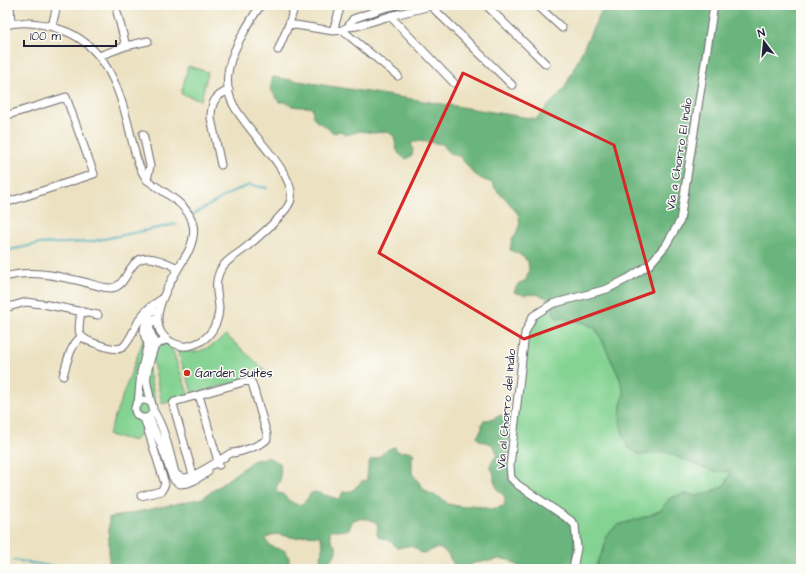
<svg xmlns="http://www.w3.org/2000/svg" width="806" height="574" viewBox="0 0 806 574" font-family="'Architects Daughter',sans-serif">
	<style>
		.green { fill: #84d393; stroke: #537a67 }
		.forest { fill: #6bb57d; stroke: #466c5c }
		.lines { fill: none; stroke-linecap: round; stroke-linejoin: round }
		.stream { stroke: #3daabc; stroke-width: 2 }
		.minor-casing { stroke: #69656a; stroke-width: 9 }
		.minor { stroke: #fff; stroke-width: 7 }
		.marked { fill: none; stroke: #d62828; stroke-width: 3; stroke-linejoin: round }
		.poi-dot { fill: #c8321e; stroke: #fdfcf7; stroke-width: 1.5 }
		.labels { text-anchor: middle; stroke-width: 3; stroke-linejoin: round; paint-order: stroke }
		.street-label { font-size: 12px; fill: #22223b; stroke: #fdfcf7 }
		.poi-label { font-size: 12px; fill: #22223b; stroke: #fdfcf7; text-anchor: start }
	</style>
	<rect width="100%" height="100%" fill="#fdfcf7"/>
	<filter id="ink" filterUnits="userSpaceOnUse"><feTurbulence type="fractalNoise" baseFrequency=".025" numOctaves="2"/><feDisplacementMap in="SourceGraphic" scale="8" xChannelSelector="R" yChannelSelector="G"/><feConvolveMatrix kernelMatrix="1 2 1 2 8 2 1 2 1" color-interpolation-filters="sRGB"/></filter>
	<filter id="wash" filterUnits="userSpaceOnUse"><feTurbulence type="fractalNoise" baseFrequency=".012" numOctaves="4" result="noise"/><feDisplacementMap in="SourceGraphic" scale="16" xChannelSelector="R" yChannelSelector="G"/><feGaussianBlur stdDeviation="0.9" result="paint"/><feColorMatrix in="noise" values="0 0 0 0 0 0 0 0 0 0 0 0 0 0 0 0 0 1.4 0 .05"/><feComposite in="paint" operator="in"/></filter>
	<g filter="url(#wash)">
		<rect width="100%" height="100%" fill="#ece2c2"/>
		<!-- green -->
		<path class="green" d="M 188,66 L 208,72 L 201,100 L 181,94 Z
			M 552,304 L 555,317 L 568,319 L 582,322 L 595,328 L 602,340 L 620,379 L 624,393 L 621,406 L 640,455 L 665,452 L 691,462 L 703,468 L 731,471 L 726,484 L 713,491 L 698,496 L 684,494 L 670,498 L 661,510 L 648,516 L 618,525 L 606,535 L 604,549 L 597,562 L 597,569 L 573,569 L 518,485 L 510,466 L 525,333 L 533,316 Z
			M 151,319 L 155,326 L 146,356 L 156,406 L 135,441 L 108,435 Z
			M 160,333 L 170,343 L 189,396 L 162,404 L 152,357 Z
			M 226,335 L 266,371 L 262,375 L 193,394 L 177,350 C 181,351 186,352 190,352 C 204,352 216,344 226,335 Z"/>
		<!-- forest -->
		<path class="forest" d="M 604,5 L 801,5 L 801,569 L 597,569 L 597,562 L 604,549 L 606,535 L 618,525 L 648,516 L 661,510 L 670,498 L 684,494 L 698,496 L 713,491 L 726,484 L 731,471 L 716,472 L 665,452 L 640,455 L 628,447 L 623,434 L 620,421 L 621,406 L 624,393 L 620,379 L 602,340 L 595,328 L 582,322 L 568,319 L 555,317 L 552,304 L 545,297 L 535,294 L 524,295 L 514,292 L 518,284 L 526,280 L 529,270 L 528,261 L 519,254 L 510,250 L 512,240 L 517,232 L 520,223 L 518,214 L 505,198 L 497,191 L 492,183 L 482,179 L 473,173 L 467,165 L 459,156 L 449,153 L 443,144 L 418,141 L 411,143 L 413,149 L 412,156 L 406,159 C 394,152 397,148 394,136 L 388,132 L 381,132 L 375,133 L 360,131 L 346,135 L 341,131 L 334,133 L 322,124 L 316,121 L 313,115 L 313,108 L 306,107 L 300,107 L 292,106 L 286,102 L 279,102 L 270,88 L 273,77 L 536,119 L 564,89 Z
			M 501,415 L 505,418 L 511,417 L 510,466 L 511,478 L 575,525 L 573,569 L 535,569 C 530,566 527,568 522,567 C 517,567 513,561 508,560 C 499,558 498,560 489,561 C 480,562 472,561 466,569 L 453,569 L 454,565 C 449,557 445,546 434,549 C 430,550 427,553 422,553 C 418,552 418,549 415,548 C 409,544 403,547 397,548 L 390,541 L 379,537 L 377,533 L 378,528 L 377,523 C 370,518 361,518 353,520 L 349,529 C 343,532 337,529 330,530 C 330,537 331,542 336,546 C 337,556 331,561 323,564 L 320,560 L 323,545 L 320,536 L 306,535 L 296,538 L 276,534 L 271,535 L 266,538 C 269,548 275,548 284,550 L 289,558 L 289,569 L 109,569 L 109,518 L 203,498 L 254,460 L 268,457 L 271,459 L 280,463 C 282,469 279,475 280,481 L 277,485 L 276,490 L 279,493 C 285,494 285,498 290,501 C 301,509 305,502 311,493 L 315,492 L 338,499 L 341,496 L 343,492 L 352,491 L 362,481 L 367,480 C 367,474 368,465 370,460 C 373,459 377,458 380,456 C 385,452 388,448 395,447 L 397,451 L 402,452 L 410,451 L 414,454 L 412,458 L 412,473 L 423,488 L 427,492 L 441,498 L 448,504 L 463,507 L 472,505 L 491,509 L 504,506 L 505,502 L 505,497 L 498,490 L 494,481 L 494,476 L 493,471 L 490,468 L 491,463 L 497,455 C 495,444 490,443 480,441 L 477,437 L 482,429 L 482,424 L 484,420 L 493,419 Z"/>
		<g class="lines">
			<!-- stream -->
			<path class="stream" d="M 194,214 L 234,191 L 250,185 L 267,188
				M 5,251 L 38,244 L 89,242 L 177,224
				M 13,560 L 69,569"/>
		</g>
	</g>
	<g filter="url(#ink)">
		<g class="lines">
			<!-- minor casing -->
			<g class="minor-casing">
				<path id="minor" d="M 10,5 L 11,23
					M 295,5 L 289,24 L 333,31 L 342,30 L 348,27 L 357,26 L 390,16 L 435,5
					M 486,5 L 546,64
					M 537,5 L 562,28
					M 431,6 L 512,85
					M 117,12 L 126,46
					M 390,16 L 454,83
					M 5,25 C 22,21 42,23 59,29 C 105,43 120,89 130,132 C 134,149 137,166 147,180 C 163,192 190,205 193,225 C 195,233 192,243 189,250 C 178,271 137,324 171,342 C 180,346 185,348 195,344 C 210,339 219,323 219,307 C 218,296 214,284 219,273 C 223,262 235,256 244,249 C 255,240 289,212 291,199 C 293,188 286,176 280,167 C 266,146 247,128 234,106 C 220,81 231,54 244,32 C 249,23 255,13 261,5
					M 52,26 L 57,5
					M 348,27 L 353,19 L 384,8 L 397,5
					M 342,30 L 398,76
					M 333,31 L 341,5
					M 278,50 L 289,24
					M 99,56 L 126,46 L 148,41
					M 5,116 L 66,97 L 94,174 L 5,203
					M 143,134 L 150,166 L 147,180
					M 221,165 L 211,118 C 211,102 215,96 229,90
					M 5,277 C 30,269 59,276 84,282 C 92,284 102,288 111,288 C 128,287 127,259 146,258 C 156,257 170,264 178,268
					M 5,308 L 26,302 L 48,305 L 98,315
					M 153,310 C 144,319 140,335 150,345 L 158,344 L 167,339
					M 81,311 C 79,329 74,337 94,343 C 101,345 114,351 121,348 C 128,346 136,324 141,317 C 147,308 153,305 162,299
					M 157,345 C 151,335 144,323 158,317
					M 63,376 C 67,362 70,346 81,337
					M 199,395 L 219,465
					M135 409a9 9 0 1 1 18 0a9 9 0 1 1-18 0Z
					M 138,404 L 141,372 L 148,343
					M 152,405 C 150,397 148,390 147,383 C 145,373 152,354 155,345
					M 153,410 C 164,426 170,453 175,473 C 177,475 179,477 183,478 C 193,479 221,459 231,453 C 239,453 262,445 267,439 L 267,434 L 252,383 L 250,382 L 247,381 L 174,402 L 173,404 L 193,475 L 195,480
					M 149,417 L 161,445 L 172,476 L 175,481 L 180,484 L 188,483 L 195,480 L 208,472
					M 141,496 L 161,491 L 163,488 L 165,484 L 144,418
					M 573,569 L 577,548 L 575,525 L 570,520 L 518,485 L 511,478 L 510,466 L 525,333 L 533,316 L 552,304 L 607,289 L 629,278 L 650,264 L 666,245 L 680,221 L 714,5"/>
			</g>
			<!-- minor -->
			<use href="#minor" class="minor"/>
		</g>
	</g>
	<!-- marked area -->
	<path class="marked" d="M 463,73 L 614,145 L 654,292 L 524,339 L 379,253 Z"/>
	<!-- markers -->
	<circle class="poi-dot" cx="187" cy="373" r="4"/>
	<g class="labels">
		<!-- street labels -->
		<g class="street-label">
			<text transform="translate(679 154) rotate(-81)" y="4">Vía a Chorro El Indio</text>
			<text transform="translate(506 409) rotate(-85)" y="4">Vía al Chorro del Indio</text>
		</g>
		<!-- poi labels -->
		<g class="poi-label">
			<text x="195" y="377">Garden Suites</text>
		</g>
	</g>
	<!-- margin -->
	<rect width="806" height="574" fill="none" stroke="#fdfcf7" stroke-width="20"/>
	<!-- north arrow -->
	<g transform="translate(764 42) rotate(344)" stroke="#fdfcf7" stroke-width="3" paint-order="stroke">
	<path d="M0-3L7 15L0 10L-7 15Z" fill="#22223b"/>
	<text y="-6" font-size="11" font-weight="bold" text-anchor="middle" fill="#22223b">N</text>
	</g>
	<!-- scale -->
	<path d="M24 40v6h92v-6" fill="none" stroke="#22223b" stroke-width="2"/>
	<text x="30" y="40" font-size="12" fill="#22223b" stroke="#fdfcf7" stroke-width="3" paint-order="stroke">100 m</text>
</svg>
